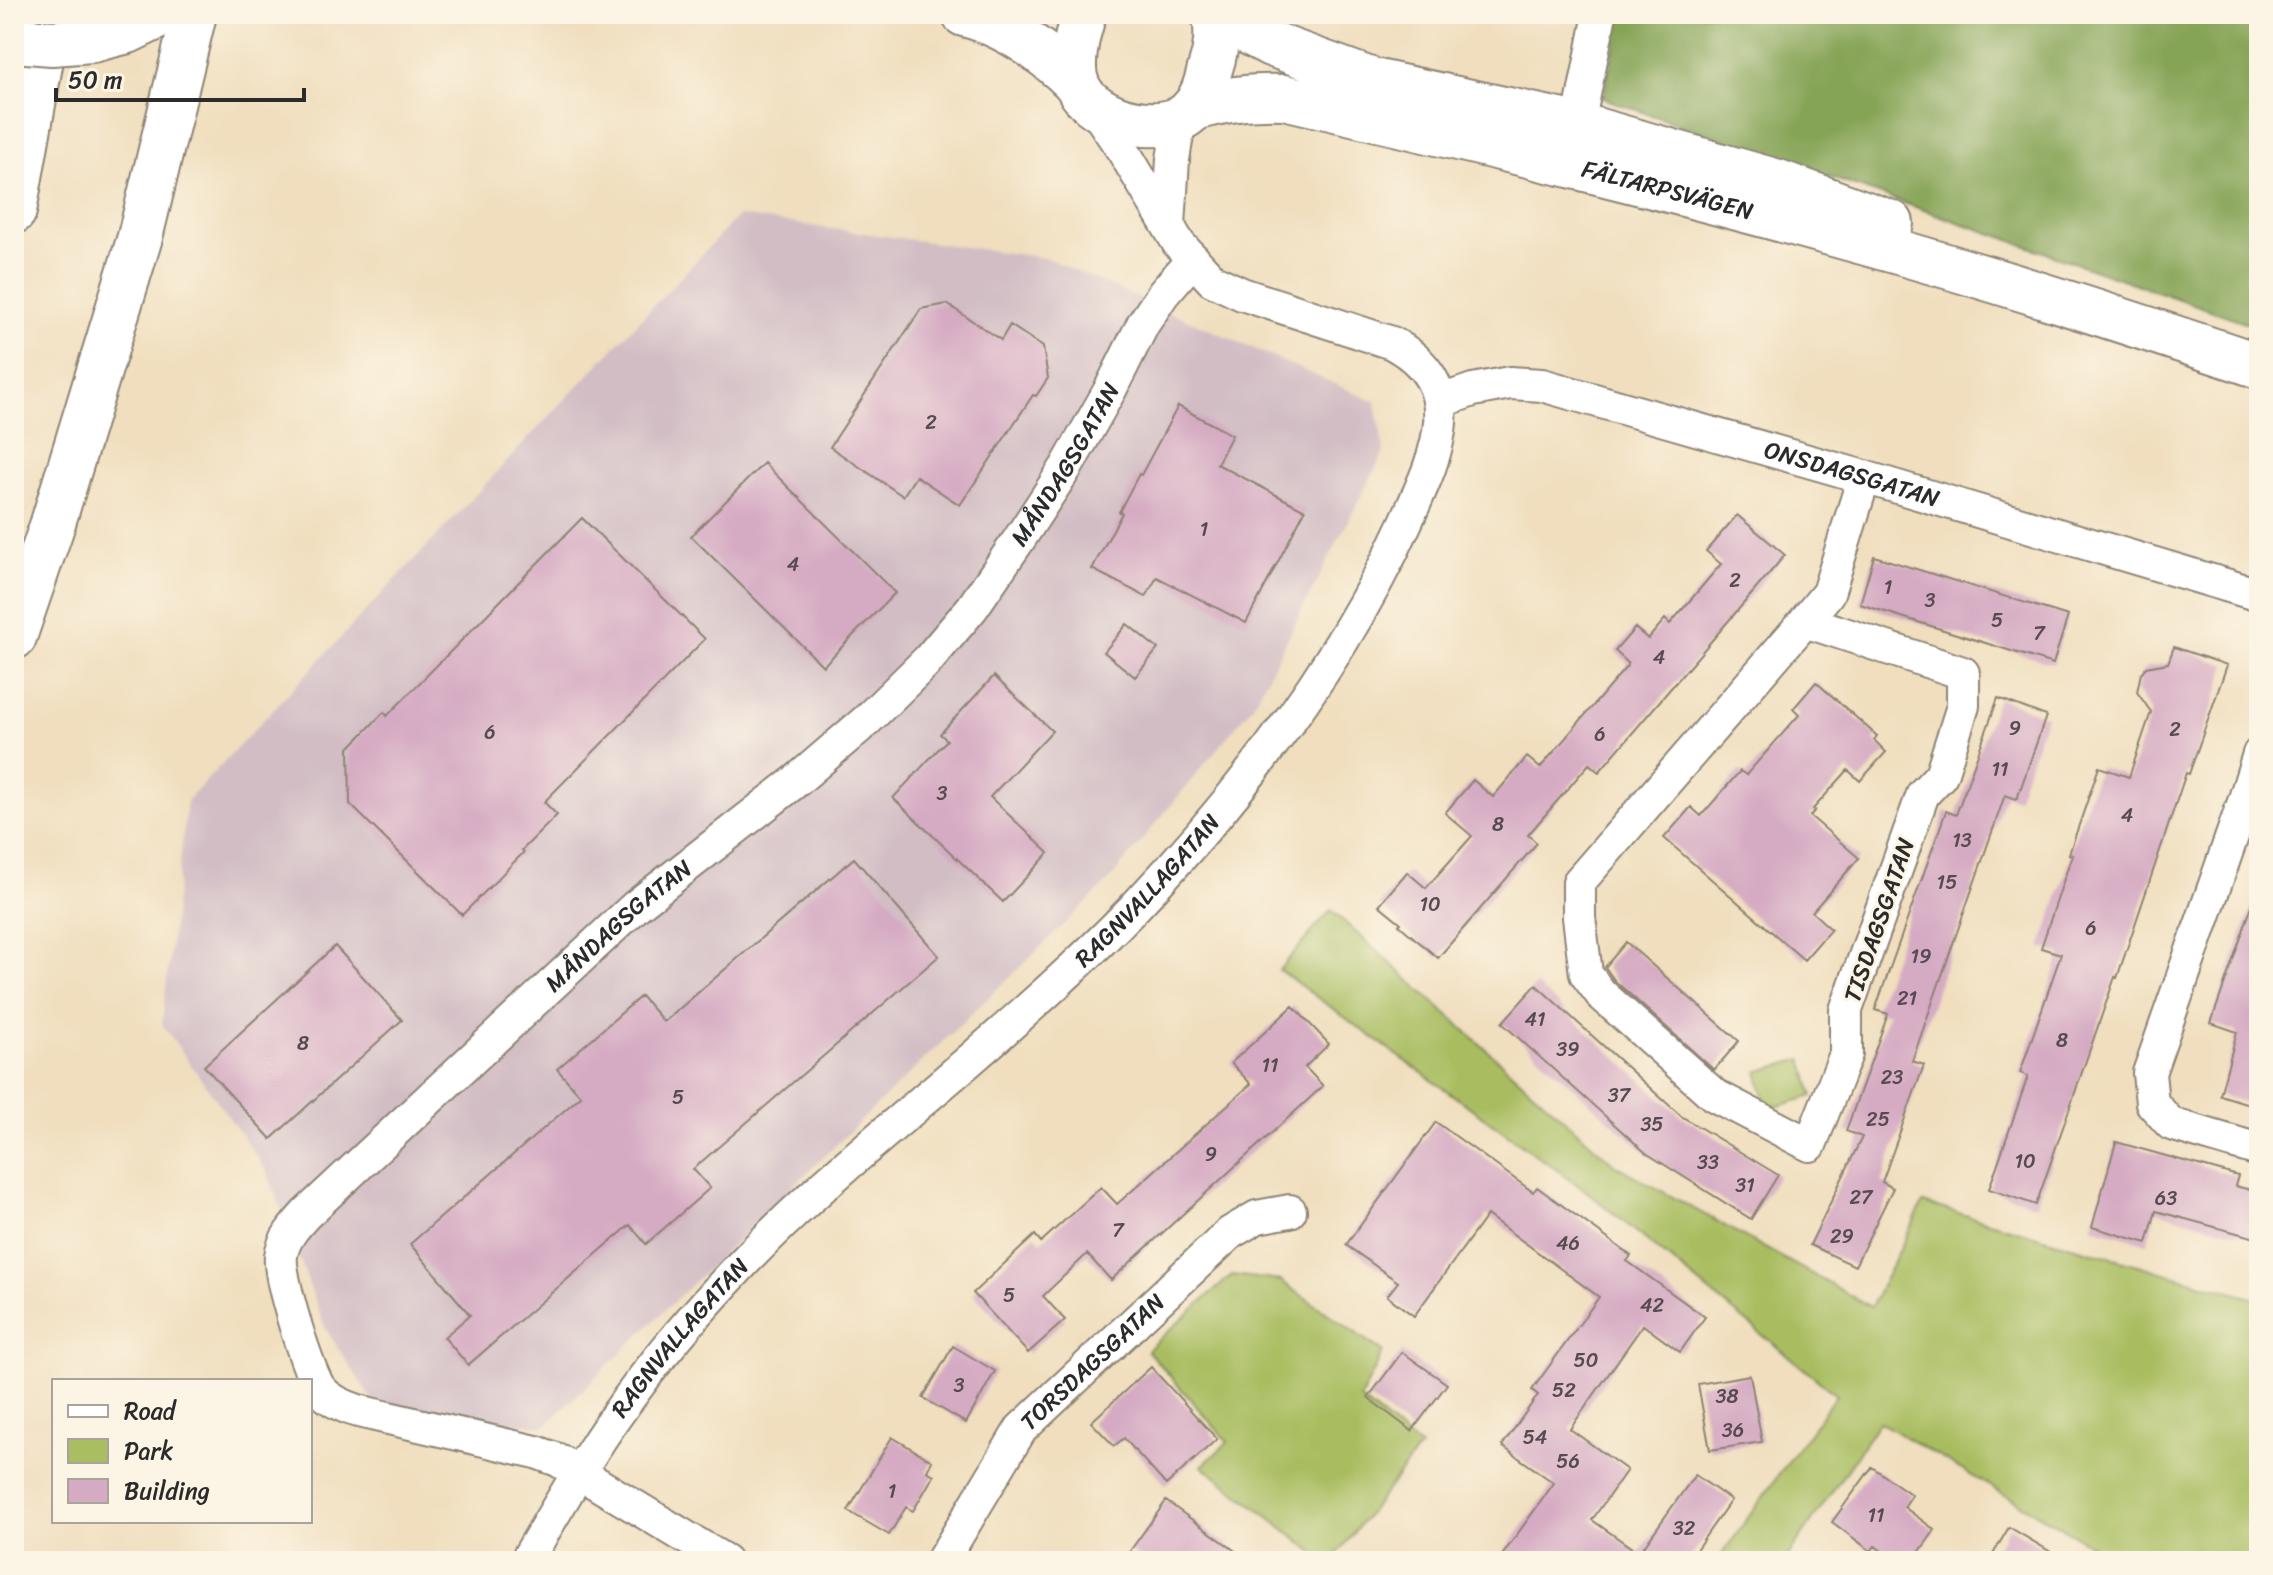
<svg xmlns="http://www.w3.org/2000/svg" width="2273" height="1575" viewBox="0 0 2273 1575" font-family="Sriracha,sans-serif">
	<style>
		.industrial { fill: #d2bdc5 }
		.green { fill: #a9bd61; stroke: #6a7446; stroke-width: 2 }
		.forest { fill: #86a457; stroke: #586841; stroke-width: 2 }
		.building { fill: #d5aac3 }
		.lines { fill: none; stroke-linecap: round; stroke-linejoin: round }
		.minor-casing { stroke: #8e8474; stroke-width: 36 }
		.secondary-casing { stroke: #8e8474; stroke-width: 48 }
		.primary-casing { stroke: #8e8474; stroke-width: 48 }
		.minor { stroke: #fff; stroke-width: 32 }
		.secondary { stroke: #fff; stroke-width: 44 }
		.primary { stroke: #fff; stroke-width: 44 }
		.secondary-bridge-casing { stroke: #8e8474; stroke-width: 48; stroke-linecap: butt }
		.secondary-bridge { stroke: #fff; stroke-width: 44 }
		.labels { text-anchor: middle; stroke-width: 6; stroke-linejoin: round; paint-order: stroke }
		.number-label { font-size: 20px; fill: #564b51 }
		.street-label { font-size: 24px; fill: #2b2b2b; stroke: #fcf5e5 }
	</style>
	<rect width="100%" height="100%" fill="#fcf5e5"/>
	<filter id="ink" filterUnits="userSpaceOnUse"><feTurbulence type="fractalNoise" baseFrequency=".0125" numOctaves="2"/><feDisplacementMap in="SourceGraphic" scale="16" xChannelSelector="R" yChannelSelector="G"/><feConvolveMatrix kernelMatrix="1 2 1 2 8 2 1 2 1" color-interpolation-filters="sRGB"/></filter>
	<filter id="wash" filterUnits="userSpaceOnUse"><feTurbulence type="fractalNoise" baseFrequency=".006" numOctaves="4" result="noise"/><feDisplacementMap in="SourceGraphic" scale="32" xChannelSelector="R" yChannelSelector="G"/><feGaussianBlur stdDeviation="1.8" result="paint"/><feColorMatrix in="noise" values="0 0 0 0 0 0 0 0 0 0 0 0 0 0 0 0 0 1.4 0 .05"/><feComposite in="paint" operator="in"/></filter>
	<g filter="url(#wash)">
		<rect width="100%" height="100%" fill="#f0debe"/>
		<!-- industrial -->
		<path class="industrial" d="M 738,216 L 1046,258 L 1376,402 L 1384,452 L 1253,705 L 1108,882 L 544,1427 L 373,1401 L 325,1328 L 267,1171 L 162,1024 L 187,801 Z"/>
		<!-- green -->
		<path class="green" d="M 1331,910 L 1615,1165 L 1871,1307 L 1923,1203 L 2259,1300 L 2259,1561 L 2119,1561 L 1879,1422 L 1785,1561 L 1717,1561 L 1836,1395 L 1585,1190 L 1279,970 Z
			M 1803,1059 L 1813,1096 L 1768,1109 L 1757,1072 Z
			M 1232,1275 L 1281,1281 L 1383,1352 L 1360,1399 L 1420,1447 L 1332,1561 L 1326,1561 L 1202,1466 L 1228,1442 L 1147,1350 Z"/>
		<!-- forest -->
		<path class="forest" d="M 1621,14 L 2259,14 L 2259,327 L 1603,98 Z"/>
		<g id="blocks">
			<!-- building -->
			<path class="building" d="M 947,304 L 1001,340 L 1010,325 L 1043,347 L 1048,378 L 1036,396 L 1033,395 L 960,505 L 916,476 L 903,496 L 830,447 L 921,309 Z
				M 1178,406 L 1232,435 L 1217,464 L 1305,510 L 1246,623 L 1157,577 L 1146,597 L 1092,569 L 1122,513 L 1119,512 L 1132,487 L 1139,474 L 1141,475 Z
				M 764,463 L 895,593 L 823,666 L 691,536 Z
				M 1737,515 L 1785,555 L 1599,772 L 1589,764 L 1528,835 L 1537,843 L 1438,958 L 1399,925 L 1401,923 L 1379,905 L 1407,872 L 1426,888 L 1472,836 L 1445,813 L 1473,780 L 1493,797 L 1527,757 L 1540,768 L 1627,666 L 1628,663 L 1615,651 L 1635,628 L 1648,639 L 1665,619 L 1670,624 L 1721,564 L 1706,551 Z
				M 582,518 L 705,639 L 544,802 L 557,815 L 522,850 L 524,852 L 462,915 L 350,804 L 349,748 L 384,712 L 387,716 Z
				M 1874,556 L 2068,616 L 2053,664 L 1860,604 Z
				M 1127,624 L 1158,649 L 1135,677 L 1104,652 Z
				M 2174,647 L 2227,665 L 2189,774 L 2186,773 L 2117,978 L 2115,977 L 2036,1205 L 1989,1189 L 2028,1076 L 2020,1073 L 2061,954 L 2041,948 L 2072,855 L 2069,854 L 2099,767 L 2129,777 L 2151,712 L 2137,692 L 2141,673 L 2146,667 L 2168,663 Z
				M 994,676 L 1052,731 L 990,797 L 1049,853 L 1003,902 L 893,798 L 947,740 L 940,734 Z
				M 1816,682 L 1877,736 L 1874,740 L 1886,752 L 1860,781 L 1848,770 L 1813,809 L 1815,810 L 1810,816 L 1859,858 L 1812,912 L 1831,929 L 1804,960 L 1664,838 L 1691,807 L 1701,816 L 1740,771 L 1746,775 L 1799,715 L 1793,709 Z
				M 1998,698 L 2046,716 L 2017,799 L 2005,795 L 1912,1061 L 1924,1065 L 1882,1182 L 1893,1188 L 1855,1266 L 1810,1245 L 1862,1137 L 1846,1131 L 1888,1014 L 1875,1010 L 1946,811 L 1956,815 Z
				M 854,858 L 939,956 L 693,1169 L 710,1188 L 646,1244 L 630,1225 L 468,1365 L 444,1337 L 470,1315 L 410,1244 L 581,1096 L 557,1069 L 641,996 L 664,1022 Z
				M 2255,897 L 2259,898 L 2259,1068 L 2249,1104 L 2220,1095 L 2237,1032 L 2211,1023 Z
				M 1626,942 L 1739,1041 L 1714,1070 L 1615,981 L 1605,967 Z
				M 335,946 L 402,1020 L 271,1139 L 204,1066 Z
				M 1536,985 L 1681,1116 L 1778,1175 L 1751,1219 L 1646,1153 L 1502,1023 Z
				M 1293,1006 L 1329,1044 L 1305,1067 L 1323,1086 L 1111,1280 L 1087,1254 L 1043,1296 L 1065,1320 L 1028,1353 L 973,1293 L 1035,1235 L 1041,1242 L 1101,1187 L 1117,1204 L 1152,1173 L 1251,1084 L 1231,1063 Z
				M 1436,1122 L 1533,1192 L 1537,1187 L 1600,1233 L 1631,1256 L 1627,1261 L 1705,1317 L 1680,1352 L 1643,1325 L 1570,1429 L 1627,1470 L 1592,1520 L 1639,1553 L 1695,1475 L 1731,1500 L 1688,1561 L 1498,1561 L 1554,1483 L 1502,1446 L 1538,1395 L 1532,1390 L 1599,1297 L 1487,1215 L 1414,1316 L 1387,1296 L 1398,1282 L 1346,1245 Z
				M 2116,1142 L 2238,1176 L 2235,1186 L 2259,1192 L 2259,1239 L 2156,1211 L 2147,1243 L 2092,1227 Z
				M 953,1346 L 995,1371 L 966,1423 L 923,1398 Z
				M 1402,1352 L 1447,1384 L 1412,1431 L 1368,1398 Z
				M 1151,1367 L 1217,1439 L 1166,1485 L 1124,1438 L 1114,1446 L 1091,1422 Z
				M 1750,1375 L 1762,1442 L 1710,1450 L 1698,1384 Z
				M 892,1437 L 932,1461 L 927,1471 L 934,1475 L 913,1511 L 906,1507 L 889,1535 L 848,1511 Z
				M 1872,1467 L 1912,1495 L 1904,1507 L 1935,1530 L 1913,1561 L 1895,1561 L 1875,1546 L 1871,1551 L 1832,1522 Z
				M 1166,1501 L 1226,1544 L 1248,1561 L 1144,1561 L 1130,1551 Z
				M 2009,1527 L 2066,1561 L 1989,1561 Z"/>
		</g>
	</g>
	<g filter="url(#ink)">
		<use href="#blocks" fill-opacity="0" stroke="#8e8474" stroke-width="2"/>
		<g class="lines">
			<!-- minor casing -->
			<g class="minor-casing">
				<g id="minor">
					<path d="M 1562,138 L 1578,125 L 1600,14"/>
					<path d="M 1169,226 L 1173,159 L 1180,118"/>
					<path id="s1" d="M 1441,401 L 1473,390 L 1510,383 L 1542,385 L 1864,477 L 2259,595"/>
					<path d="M 1805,621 L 1963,673 L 1963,706 L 1941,775 L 1923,794 L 1846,1010 L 1846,1054 L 1810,1145 L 1714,1095 L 1601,994 L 1586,974 L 1579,917 L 1579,882 L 1805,621 L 1828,593 L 1864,477"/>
					<path d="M 2259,754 L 2245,799 L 2149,1073 L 2152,1103 L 2171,1124 L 2259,1150"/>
					<path id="s2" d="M 526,1561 C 561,1502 595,1442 637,1387 C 670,1342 707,1301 745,1261 C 815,1188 894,1126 970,1060 C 1025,1012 1082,962 1133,909 C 1241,795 1340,666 1406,522 C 1435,458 1472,386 1392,343 L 1242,294 L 1212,280 L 1179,244 L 1124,152 L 1091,103"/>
					<path id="s3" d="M 725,1561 L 558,1460 L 536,1452 L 358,1411 C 345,1407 329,1400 320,1389 C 308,1372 278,1276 281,1256 C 283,1239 295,1226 306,1214 L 636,906 L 796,781 L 866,721 L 928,660 L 972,608 L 1018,541 L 1067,466 L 1110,390 L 1143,324 L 1163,294 L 1193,259"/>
					<path id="s4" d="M 942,1561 L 1021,1429 L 1230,1233 L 1257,1217 L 1290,1211"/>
				</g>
			</g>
			<!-- secondary casing -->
			<g class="secondary-casing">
				<g id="secondary">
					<path d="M 964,14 C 1007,25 1046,53 1077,84"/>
					<path d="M 1084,14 C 1077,34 1069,67 1078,87 C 1094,121 1167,139 1193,109 C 1201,99 1207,82 1210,69 C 1216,51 1219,33 1214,14"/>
					<path d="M 1220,14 L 1246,31 L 1271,44 L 1373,81 L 1578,125 L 1778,182 L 1891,223"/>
					<path d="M 92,40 L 128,31 L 163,14"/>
					<path id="s5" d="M 1192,109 C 1225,99 1250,96 1284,97 C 1473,141 1662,186 1848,238 C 1987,276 2123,320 2259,366"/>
				</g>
			</g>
			<!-- primary casing -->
			<g class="primary-casing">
				<path id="primary" d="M 14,211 L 49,14
					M 14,637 L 52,526 L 140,237 L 194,14"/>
			</g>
			<!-- minor -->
			<use href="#minor" class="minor"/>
			<!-- secondary -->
			<use href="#secondary" class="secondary"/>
			<!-- primary -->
			<use href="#primary" class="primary"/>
			<!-- secondary-bridge casing -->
			<g class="secondary-bridge-casing">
				<path id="secondary-bridge" d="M 14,40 L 52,43 L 92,40"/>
			</g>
			<!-- secondary-bridge -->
			<use href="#secondary-bridge" class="secondary-bridge"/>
		</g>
	</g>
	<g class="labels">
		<!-- number labels -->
		<g class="number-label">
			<text x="931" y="429">2</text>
			<text x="1204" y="536">1</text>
			<text x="793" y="571">4</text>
			<text x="1735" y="587">2</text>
			<text x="1888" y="594">1</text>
			<text x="1930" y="607">3</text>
			<text x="1997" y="627">5</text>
			<text x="2039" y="640">7</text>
			<text x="1659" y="664">4</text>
			<text x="2015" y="735">9</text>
			<text x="2175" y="736">2</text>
			<text x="490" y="739">6</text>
			<text x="1600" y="741">6</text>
			<text x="2000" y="776">11</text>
			<text x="942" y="800">3</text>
			<text x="2127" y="822">4</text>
			<text x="1498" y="831">8</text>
			<text x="1962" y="847">13</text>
			<text x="1947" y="889">15</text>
			<text x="1430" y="911">10</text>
			<text x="2091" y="935">6</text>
			<text x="1921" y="963">19</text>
			<text x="1907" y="1005">21</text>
			<text x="1535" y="1026">41</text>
			<text x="2062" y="1047">8</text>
			<text x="303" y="1050">8</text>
			<text x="1568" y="1056">39</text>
			<text x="1270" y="1072">11</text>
			<text x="1892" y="1084">23</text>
			<text x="1619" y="1102">37</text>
			<text x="678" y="1104">5</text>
			<text x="1878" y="1126">25</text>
			<text x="1652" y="1131">35</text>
			<text x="1211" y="1161">9</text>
			<text x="2025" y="1168">10</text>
			<text x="1708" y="1169">33</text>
			<text x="1745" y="1192">31</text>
			<text x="1861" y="1204">27</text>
			<text x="2166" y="1205">63</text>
			<text x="1118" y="1237">7</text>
			<text x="1842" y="1243">29</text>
			<text x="1568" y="1250">46</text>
			<text x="1009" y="1302">5</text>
			<text x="1652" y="1312">42</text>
			<text x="1586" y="1367">50</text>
			<text x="959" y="1392">3</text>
			<text x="1564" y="1397">52</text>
			<text x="1727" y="1403">38</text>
			<text x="1733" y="1437">36</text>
			<text x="1535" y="1444">54</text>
			<text x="1568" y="1468">56</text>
			<text x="892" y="1498">1</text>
			<text x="1876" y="1522">11</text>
			<text x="1684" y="1535">32</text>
		</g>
		<!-- street labels -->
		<g class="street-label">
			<text dy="8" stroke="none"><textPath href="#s5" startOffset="488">FÄLTARPSVÄGEN</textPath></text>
			<text dy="8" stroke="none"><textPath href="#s3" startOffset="1708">MÅNDAGSGATAN</textPath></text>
			<text dy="8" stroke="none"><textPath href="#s1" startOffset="426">ONSDAGSGATAN</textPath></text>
			<text dy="8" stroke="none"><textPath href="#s2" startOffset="920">RAGNVALLAGATAN</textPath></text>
			<text transform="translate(1879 920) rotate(-71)" y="8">TISDAGSGATAN</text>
			<text dy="8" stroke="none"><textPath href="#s3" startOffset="1060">MÅNDAGSGATAN</textPath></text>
			<text dy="8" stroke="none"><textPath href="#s2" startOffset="272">RAGNVALLAGATAN</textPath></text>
			<text dy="8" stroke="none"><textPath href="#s4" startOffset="252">TORSDAGSGATAN</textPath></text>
		</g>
	</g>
	<!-- margin -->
	<rect width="2273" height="1575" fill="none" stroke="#fcf5e5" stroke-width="48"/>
	<!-- legend -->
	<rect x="52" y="1379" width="260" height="144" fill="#fcf5e5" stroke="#a8a49b" stroke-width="2"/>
	<rect x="68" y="1405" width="40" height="12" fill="#ffffff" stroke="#a8a49b" stroke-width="2"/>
	<text x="124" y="1419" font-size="24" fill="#2b2b2b">Road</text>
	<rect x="68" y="1439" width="40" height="24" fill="#a9bd61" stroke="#a8a49b" stroke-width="2"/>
	<text x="124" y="1459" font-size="24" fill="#2b2b2b">Park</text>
	<rect x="68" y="1479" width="40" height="24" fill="#d5aac3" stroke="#a8a49b" stroke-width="2"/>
	<text x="124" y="1499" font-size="24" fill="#2b2b2b">Building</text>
	<!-- scale -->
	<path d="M56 88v12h248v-12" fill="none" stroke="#2b2b2b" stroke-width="4"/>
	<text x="68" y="88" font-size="24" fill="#2b2b2b" stroke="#fcf5e5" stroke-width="6" paint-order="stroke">50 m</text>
</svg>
